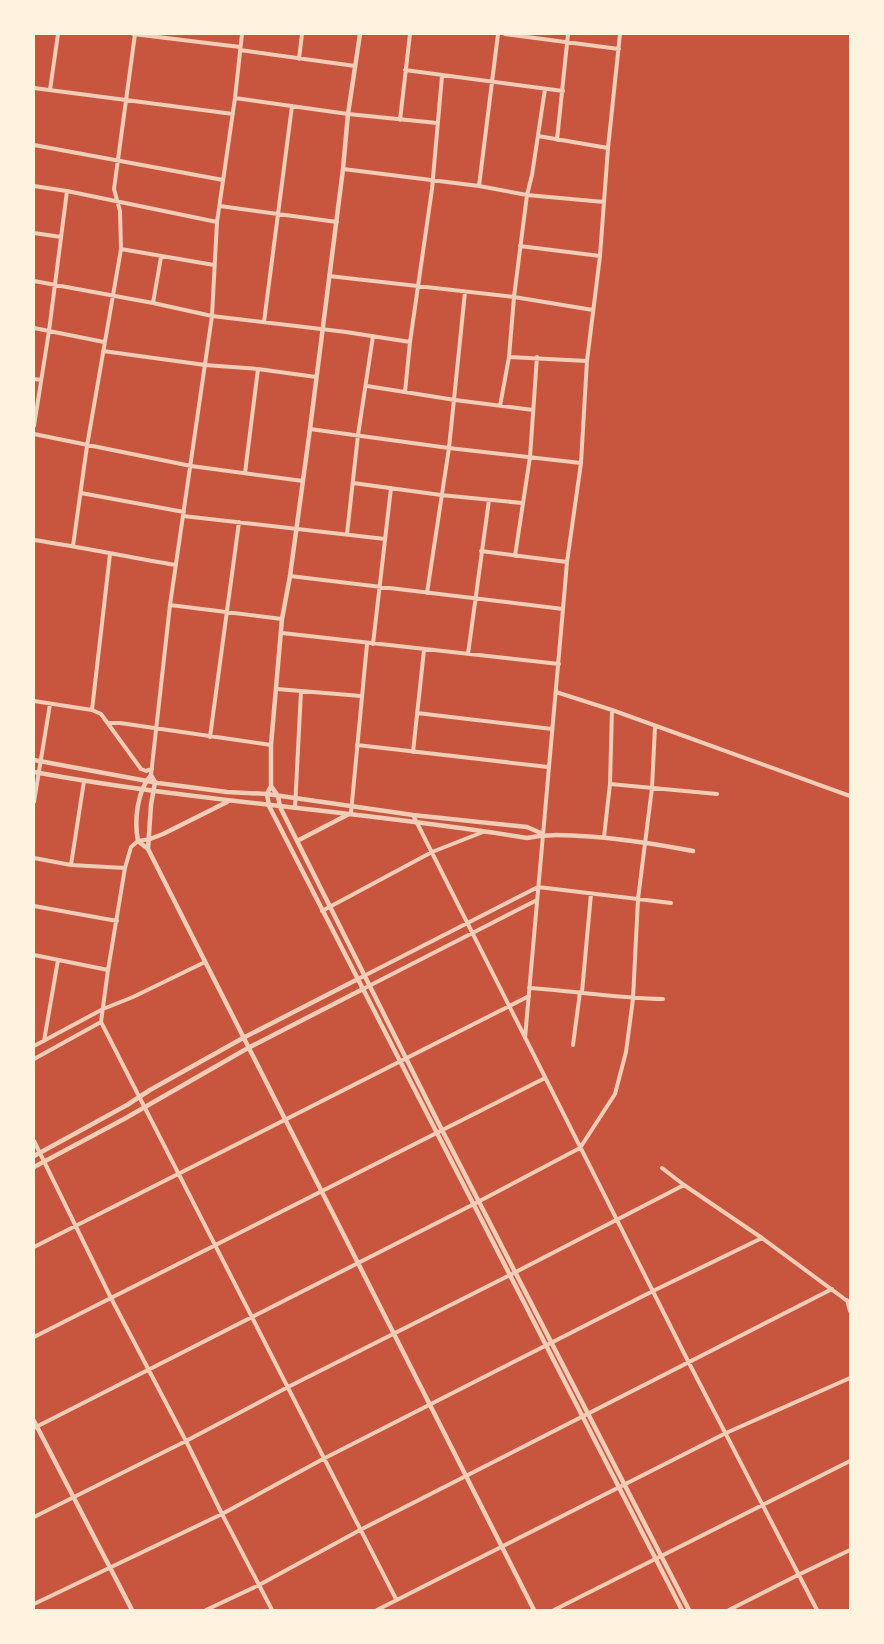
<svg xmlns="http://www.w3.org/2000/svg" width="884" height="1644" viewBox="0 0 884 1644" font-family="Helvetica,sans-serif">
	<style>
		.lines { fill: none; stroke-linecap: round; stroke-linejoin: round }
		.minor { stroke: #f1ccb7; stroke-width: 4 }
		.tertiary { stroke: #f1ccb7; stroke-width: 4.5 }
	</style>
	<rect width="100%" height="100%" fill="#c8553d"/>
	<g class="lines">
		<!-- minor -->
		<path class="minor" d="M 133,34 L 240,47
			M 505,34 L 619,49
			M 240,50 L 355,66
			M 299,59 L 302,34
			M 405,70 L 563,91
			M 34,88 L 233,114
			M 50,90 L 58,34
			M 235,98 L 348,114 L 437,123
			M 400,120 L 410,34
			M 538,136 L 608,148
			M 557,140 L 568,34
			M 34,145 L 223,180
			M 343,169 L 479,186 L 527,195 L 604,202
			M 34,186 L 67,191 L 217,222
			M 479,186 L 498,34
			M 220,206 L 337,222
			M 34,233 L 61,237
			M 520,246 L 600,256
			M 121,249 L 214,265
			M 329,276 L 514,297 L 593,310
			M 34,281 L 153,303 L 212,316 L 346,332 L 410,342
			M 153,303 L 161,257
			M 264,322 L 292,106
			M 34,328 L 104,342
			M 103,351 L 205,365 L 258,369 L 316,377
			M 509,357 L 587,361
			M 34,379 L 41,380
			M 367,386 L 455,400 L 533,410
			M 405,392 L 410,342 L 432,189 L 442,76
			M 500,406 L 509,357 L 514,297 L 527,195 L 532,175 L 545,89
			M 34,426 L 49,331 L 67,191
			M 310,429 L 449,448 L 581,463
			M 34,434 L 191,466 L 303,481
			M 245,473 L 258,369
			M 353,483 L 441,495 L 522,503
			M 81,493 L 184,512
			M 183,516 L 385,539
			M 347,534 L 358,435 L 373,336
			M 34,540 C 81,547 128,557 176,565
			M 73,546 L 87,446 L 121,249 L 120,211 L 114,189 L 135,34
			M 481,551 L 567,562
			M 515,556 L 530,457 L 537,357
			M 290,576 L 563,609
			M 427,593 L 449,448 L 465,292
			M 170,605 L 282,619
			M 282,633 L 559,664
			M 373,644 L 391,488
			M 468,654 L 489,500
			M 277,689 L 361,696
			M 556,692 L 612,710 L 850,796
			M 34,701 L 92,710 L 101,714 L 141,769 L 146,771 L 152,769
			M 92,710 L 110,554
			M 417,713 L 552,729
			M 108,723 L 120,723 L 271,745
			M 210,737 L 239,522
			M 357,745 L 548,767
			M 413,752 L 424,650
			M 151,775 L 170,605 L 212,316 L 217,222 L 235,98 L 242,34
			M 610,784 L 717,794
			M 34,802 L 50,704
			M 295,808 L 301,691
			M 351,813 L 367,644
			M 413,815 L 689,1363 L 817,1610
			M 604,837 L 610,784 L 612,710
			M 34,858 L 71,865 L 125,868
			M 71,865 L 84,781
			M 34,906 L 117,921
			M 322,911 L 432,852 L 483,832
			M 34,955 L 108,970
			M 358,979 L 538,887 L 671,903
			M 529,988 C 574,991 618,998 663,999
			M 363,989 L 537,900
			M 582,992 L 591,894
			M 101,1022 L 396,1599
			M 101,1022 L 108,970 L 125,868 L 131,847 L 138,841 L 150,839
			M 525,1038 L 563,609 L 567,562 L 581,463 L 587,361 L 600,256 L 608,148 L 620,34
			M 44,1041 L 58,960
			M 573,1045 L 580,992
			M 34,1046 L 103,1009 L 133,997 L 205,962
			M 34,1059 L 101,1022
			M 34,1141 L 111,1298 L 186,1441 L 222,1514 L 272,1610
			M 662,1168 L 684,1185 L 762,1238 L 850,1303
			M 34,1247 L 529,996
			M 847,1300 L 850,1311
			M 34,1337 L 545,1078
			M 34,1428 L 474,1204 L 580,1148 L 615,1094 L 626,1052 L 633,999 L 638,899 L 652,788 L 655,727
			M 34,1517 L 186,1441 L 288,1387 L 510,1275 L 684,1185
			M 34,1604 L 222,1514 L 323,1459 L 653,1291 L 762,1238
			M 206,1610 L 259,1585 L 360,1530 L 832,1289
			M 377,1610 L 726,1433 L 850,1378
			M 554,1610 L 850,1461
			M 729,1610 L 798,1575 L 850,1550"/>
		<!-- tertiary -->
		<path class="tertiary" d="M 360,34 L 348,114 L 343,169 L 310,429 L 290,576 L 282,619 L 271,745 L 271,786 L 267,794 L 269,806 L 682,1610
			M 34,760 L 158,783 L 227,792 L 267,794 L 413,815 L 527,827 L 543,834
			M 34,772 C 197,802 363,811 527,838 C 545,834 562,835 581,836 C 619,838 656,844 693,851
			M 271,786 L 278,796 L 280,807 L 442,1130 L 689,1610
			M 150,839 L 163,834 L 227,802
			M 297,841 L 349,814
			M 148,849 L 151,805 L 155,782 L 151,775 C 137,791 134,821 138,841 L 148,849 L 534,1610
			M 34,1156 L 127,1105 L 150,1090 L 243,1038 L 358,979
			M 34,1167 L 124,1119 L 248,1048 L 363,989
			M 34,1421 L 132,1610"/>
	</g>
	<!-- border -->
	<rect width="884" height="1644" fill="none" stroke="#fff3e0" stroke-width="70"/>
</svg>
